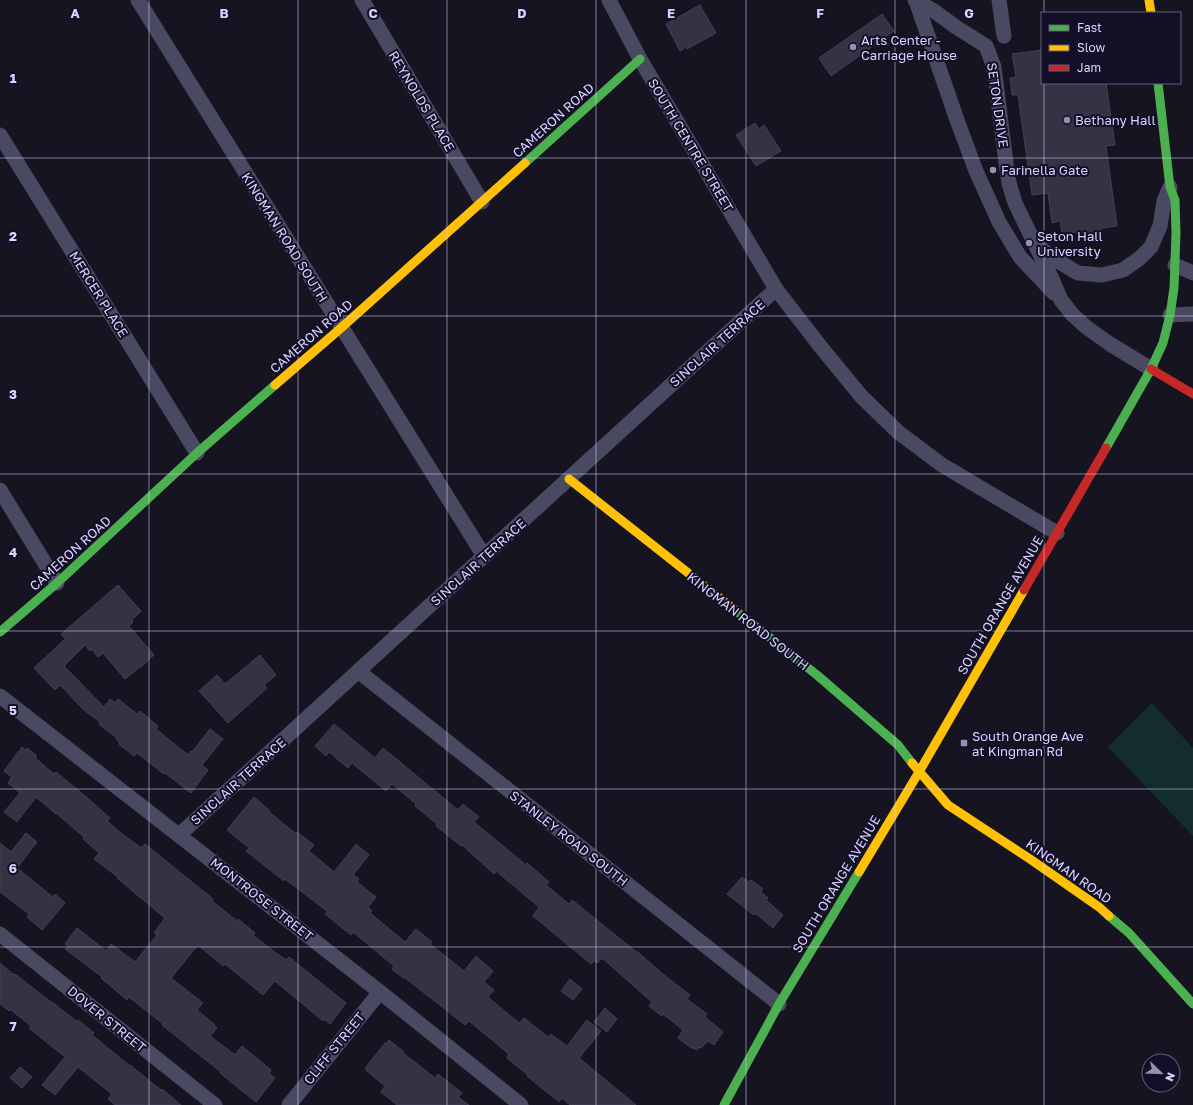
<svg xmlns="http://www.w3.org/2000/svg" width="1193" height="1105" viewBox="0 0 1193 1105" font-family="'Golos Text',sans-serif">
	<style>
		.green { fill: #132c2d }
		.building { fill: #343243; stroke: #433f54 }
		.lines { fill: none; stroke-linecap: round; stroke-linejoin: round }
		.street { stroke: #4a4962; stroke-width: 15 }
		.fast { stroke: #4caf50; stroke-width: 9 }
		.slow { stroke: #ffc107; stroke-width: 9 }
		.jam { stroke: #c62828; stroke-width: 9 }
		.grid { fill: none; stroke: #d9d4ff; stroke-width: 1; stroke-opacity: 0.55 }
		.poi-dot { fill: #9591b1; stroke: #130f26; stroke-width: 1.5 }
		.labels { text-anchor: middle; stroke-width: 4; stroke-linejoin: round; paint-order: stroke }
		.poi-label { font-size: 13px; fill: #d9d4ff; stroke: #130f26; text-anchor: start }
		.street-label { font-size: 13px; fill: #d9d4ff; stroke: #130f26 }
		.grid-label { font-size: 13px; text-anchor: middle; font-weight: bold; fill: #d9d4ff; stroke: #130f26; stroke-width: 4; stroke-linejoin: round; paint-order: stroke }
	</style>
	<rect width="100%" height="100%" fill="#161421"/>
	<!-- green -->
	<path class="green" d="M 1152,703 L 1193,748 L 1193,836 L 1108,747 Z"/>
	<!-- building -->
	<path class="building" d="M 700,5 L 716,33 L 687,49 L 686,47 L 680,51 L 666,24 Z
		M 882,14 L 894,31 L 831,76 L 819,58 Z
		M 1042,50 L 1042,83 L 1106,83 L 1115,145 L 1106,146 L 1117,226 L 1102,228 L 1097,236 L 1090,241 L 1084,240 L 1079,237 L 1076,232 L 1062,234 L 1060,221 L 1052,223 L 1048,193 L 1032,195 L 1018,95 L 1012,95 L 1010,78 L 1016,77 L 1012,54 Z
		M 755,123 L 759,129 L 764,125 L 781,151 L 756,166 L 736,135 Z
		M 118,585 L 141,611 L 132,620 L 133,622 L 129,626 L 154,655 L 140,668 L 140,667 L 125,679 L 103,653 L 98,657 L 92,649 L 90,651 L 85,645 L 64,666 L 104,707 L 110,699 L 115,703 L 118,699 L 137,714 L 140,711 L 158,726 L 156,729 L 188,755 L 191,751 L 192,752 L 210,729 L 223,739 L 202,765 L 208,770 L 191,793 L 165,773 L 164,774 L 137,753 L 134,756 L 119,744 L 120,743 L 116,739 L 117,738 L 99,724 L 100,722 L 84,710 L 60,685 L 55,690 L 34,668 L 65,639 L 61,634 Z
		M 260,655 L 276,675 L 264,685 L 267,688 L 228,723 L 199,691 L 217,675 L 225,684 Z
		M 334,724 L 375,758 L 383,748 L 458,810 L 463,804 L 479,817 L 474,822 L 526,865 L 527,863 L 549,882 L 546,885 L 569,904 L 572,900 L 634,950 L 640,954 L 664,975 L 690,995 L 687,999 L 707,1014 L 705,1017 L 723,1032 L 714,1045 L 708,1041 L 701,1048 L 699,1047 L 697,1050 L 690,1047 L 678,1038 L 683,1030 L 663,1014 L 662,1016 L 649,1006 L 652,1002 L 602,958 L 597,963 L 594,961 L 591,964 L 533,916 L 539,907 L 496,871 L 494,874 L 462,845 L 461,846 L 436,826 L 437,824 L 415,806 L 416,804 L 392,784 L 386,791 L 352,763 L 348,768 L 329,752 L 326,756 L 315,746 Z
		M 22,747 L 25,750 L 27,748 L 37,756 L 35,758 L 54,774 L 56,772 L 83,794 L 110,818 L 107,821 L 121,833 L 141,848 L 145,844 L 213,899 L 212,901 L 237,921 L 238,919 L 255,933 L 253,935 L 276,953 L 286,960 L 289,957 L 346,1003 L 330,1024 L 324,1019 L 323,1021 L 275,981 L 263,995 L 225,964 L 223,966 L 198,945 L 171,978 L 203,1003 L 197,1010 L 215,1025 L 214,1026 L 217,1028 L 210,1036 L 235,1055 L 242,1046 L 271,1070 L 269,1073 L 275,1078 L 256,1102 L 220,1073 L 221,1072 L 162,1025 L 163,1024 L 129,997 L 127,1000 L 101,978 L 102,977 L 65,949 L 68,946 L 65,944 L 77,928 L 106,951 L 111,944 L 135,962 L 157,935 L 154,933 L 165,918 L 117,878 L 118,877 L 94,859 L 99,853 L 83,839 L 84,837 L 56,813 L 56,814 L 36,797 L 17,822 L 4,812 L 20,793 L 8,783 L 12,777 L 4,771 Z
		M 254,797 L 269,810 L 268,811 L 296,834 L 297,832 L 314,845 L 309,851 L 334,872 L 356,844 L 369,855 L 353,875 L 359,879 L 357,882 L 376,897 L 368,907 L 372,911 L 370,913 L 405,942 L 416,929 L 432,942 L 430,944 L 464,971 L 476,956 L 493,971 L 484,982 L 494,990 L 488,997 L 519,1023 L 524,1018 L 548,1037 L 551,1034 L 567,1046 L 587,1020 L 601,1031 L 579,1058 L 636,1105 L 570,1105 L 562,1098 L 559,1102 L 527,1076 L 528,1075 L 507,1058 L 509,1054 L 469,1021 L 465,1025 L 404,977 L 403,978 L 392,969 L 394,966 L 353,932 L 351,935 L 325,914 L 327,911 L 285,879 L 284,881 L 246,851 L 249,848 L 227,830 Z
		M 26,833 L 37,842 L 17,868 L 53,897 L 55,894 L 65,903 L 42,930 L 27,917 L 29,914 L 0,892 L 0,843 L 11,852 Z
		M 742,877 L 749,882 L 751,880 L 763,889 L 761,892 L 768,898 L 766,900 L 783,915 L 773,928 L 755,913 L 754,915 L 727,894 Z
		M 0,963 L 14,975 L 15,974 L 51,1002 L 52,1002 L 76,1021 L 78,1020 L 94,1033 L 92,1035 L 130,1066 L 130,1065 L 161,1090 L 162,1089 L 181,1105 L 115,1105 L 108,1099 L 112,1094 L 78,1067 L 55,1095 L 42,1085 L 65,1057 L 29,1028 L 31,1026 L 10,1009 L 9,1011 L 0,1004 Z
		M 570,979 L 582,989 L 573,1000 L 561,991 Z
		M 605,1008 L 617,1019 L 607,1032 L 594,1022 Z
		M 389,1040 L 404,1052 L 403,1053 L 435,1078 L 438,1074 L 462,1093 L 458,1097 L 469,1105 L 397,1105 L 381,1092 L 385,1086 L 365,1069 L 367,1068 L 366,1067 L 385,1043 L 386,1044 Z
		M 20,1067 L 32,1077 L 22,1088 L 10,1078 Z"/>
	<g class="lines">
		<!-- street -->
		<path class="street" d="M 138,0 L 484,556
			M 362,0 L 482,202
			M 609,0 L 640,59 L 776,289 L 820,346 L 861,396 L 898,432 L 942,465 L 1057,533
			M 915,0 L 934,11 L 956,27 L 986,46 L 994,67 L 1006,163 L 1009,183 L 1015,203 L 1052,279 L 1061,300 L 1072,314 L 1086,327 L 1110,344 L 1151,369
			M 999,0 L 1004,36
			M 916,1 L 957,120 L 976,171 L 999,222 L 1020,257 L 1054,293
			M 0,135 L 197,453
			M 1039,247 L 1056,260 L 1078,273 L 1102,275 L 1123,270 L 1140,258 L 1151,247 L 1160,226 L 1164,201 L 1170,187
			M 1175,265 L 1193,273
			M 1170,315 L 1193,314
			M 0,490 L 57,583
			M 358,671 L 779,1004
			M 0,696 L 380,992 L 521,1105
			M 179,835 L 776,289
			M 0,934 L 215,1105
			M 289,1105 L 380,992"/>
		<!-- fast -->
		<path class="fast" d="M 525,163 L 640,59
			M 1106,448 L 1151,369 L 1163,343 L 1170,315 L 1174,288 L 1176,233 L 1175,200 L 1170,187 L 1158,83
			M 730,606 L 817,675 L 898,745 L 912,763
			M 0,632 L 57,583 L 197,453 L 275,385
			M 1109,916 L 1129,933 L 1193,1004
			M 724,1105 L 779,1004 L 859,872"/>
		<!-- slow -->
		<path class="slow" d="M 1149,0 L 1151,13
			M 275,385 L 341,328 L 525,163
			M 569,479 L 730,606
			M 912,763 L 948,805 L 1030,859 L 1099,907 L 1109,916
			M 859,872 L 919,772 L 1024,590"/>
		<!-- jam -->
		<path class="jam" d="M 1151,369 L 1193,394
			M 1024,590 L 1106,448"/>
	</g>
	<!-- grid -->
	<path class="grid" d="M 149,0 L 149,1105M 298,0 L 298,1105M 447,0 L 447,1105M 596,0 L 596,1105M 746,0 L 746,1105M 895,0 L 895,1105M 1044,0 L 1044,13M 1044,83 L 1044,1105M 0,158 L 1193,158M 0,316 L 1193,316M 0,474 L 1193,474M 0,631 L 1193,631M 0,789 L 1193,789M 0,947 L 1193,947"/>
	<!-- markers -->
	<g class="poi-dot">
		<circle cx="853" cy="47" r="4"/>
		<circle cx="1067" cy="120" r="4"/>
		<circle cx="993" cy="170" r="4"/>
		<circle cx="1029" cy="243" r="4"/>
		<rect x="960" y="739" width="8" height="8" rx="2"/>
	</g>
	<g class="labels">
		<!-- poi labels -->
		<g class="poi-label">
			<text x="861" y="45">Arts Center -<tspan x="861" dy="15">Carriage House</tspan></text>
			<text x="1075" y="125">Bethany Hall</text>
			<text x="1001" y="175">Farinella Gate</text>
			<text x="1037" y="241">Seton Hall<tspan x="1037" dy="15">University</tspan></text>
			<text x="972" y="741">South Orange Ave<tspan x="972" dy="15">at Kingman Rd</tspan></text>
		</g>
		<!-- street labels -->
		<g class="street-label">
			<text transform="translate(422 101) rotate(59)" y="5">REYNOLDS PLACE</text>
			<text transform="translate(998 105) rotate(82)" y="5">SETON DRIVE</text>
			<text transform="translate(553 120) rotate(-42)" y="5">CAMERON ROAD</text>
			<text transform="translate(691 145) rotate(59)" y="5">SOUTH CENTRE STREET</text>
			<text transform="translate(285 237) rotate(58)" y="5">KINGMAN ROAD SOUTH</text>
			<text transform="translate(99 294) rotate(58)" y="5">MERCER PLACE</text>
			<text transform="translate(311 336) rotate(-41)" y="5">CAMERON ROAD</text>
			<text transform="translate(717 343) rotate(-42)" y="5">SINCLAIR TERRACE</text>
			<text transform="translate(70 553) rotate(-42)" y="5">CAMERON ROAD</text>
			<text transform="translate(478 562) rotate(-42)" y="5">SINCLAIR TERRACE</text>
			<text transform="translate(1000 605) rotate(-60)" y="5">SOUTH ORANGE AVENUE</text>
			<text transform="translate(748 621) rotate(38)" y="5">KINGMAN ROAD SOUTH</text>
			<text transform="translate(238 781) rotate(-42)" y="5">SINCLAIR TERRACE</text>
			<text transform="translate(569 838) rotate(38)" y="5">STANLEY ROAD SOUTH</text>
			<text transform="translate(1069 871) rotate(35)" y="5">KINGMAN ROAD</text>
			<text transform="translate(836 884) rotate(-59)" y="5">SOUTH ORANGE AVENUE</text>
			<text transform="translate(262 899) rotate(38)" y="5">MONTROSE STREET</text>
			<text transform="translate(107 1019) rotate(39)" y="5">DOVER STREET</text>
			<text transform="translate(334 1048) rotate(-51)" y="5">CLIFF STREET</text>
		</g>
	</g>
	<g class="grid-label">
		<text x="75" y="18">A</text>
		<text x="224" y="18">B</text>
		<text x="373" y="18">C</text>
		<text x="522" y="18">D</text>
		<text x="671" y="18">E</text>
		<text x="820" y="18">F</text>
		<text x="969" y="18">G</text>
		<text x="13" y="83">1</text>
		<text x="13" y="241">2</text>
		<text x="13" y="399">3</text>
		<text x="13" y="557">4</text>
		<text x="13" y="715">5</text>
		<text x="13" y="873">6</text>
		<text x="13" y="1031">7</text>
	</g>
	<!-- legend -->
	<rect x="1041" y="12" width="140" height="72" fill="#130f26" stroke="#625e7d"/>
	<rect x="1049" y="25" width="20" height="6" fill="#4caf50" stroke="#625e7d"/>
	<text x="1077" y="32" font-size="12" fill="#d9d4ff">Fast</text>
	<rect x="1049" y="45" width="20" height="6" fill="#ffc107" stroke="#625e7d"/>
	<text x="1077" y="52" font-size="12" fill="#d9d4ff">Slow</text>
	<rect x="1049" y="65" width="20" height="6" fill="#c62828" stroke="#625e7d"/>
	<text x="1077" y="72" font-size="12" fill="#d9d4ff">Jam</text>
	<!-- north arrow -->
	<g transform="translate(1161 1073) rotate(113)"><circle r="19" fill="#130f26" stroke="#625e7d"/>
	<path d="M0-3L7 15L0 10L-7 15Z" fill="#9591b1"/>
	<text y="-6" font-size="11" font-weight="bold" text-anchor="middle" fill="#d9d4ff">N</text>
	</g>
</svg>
